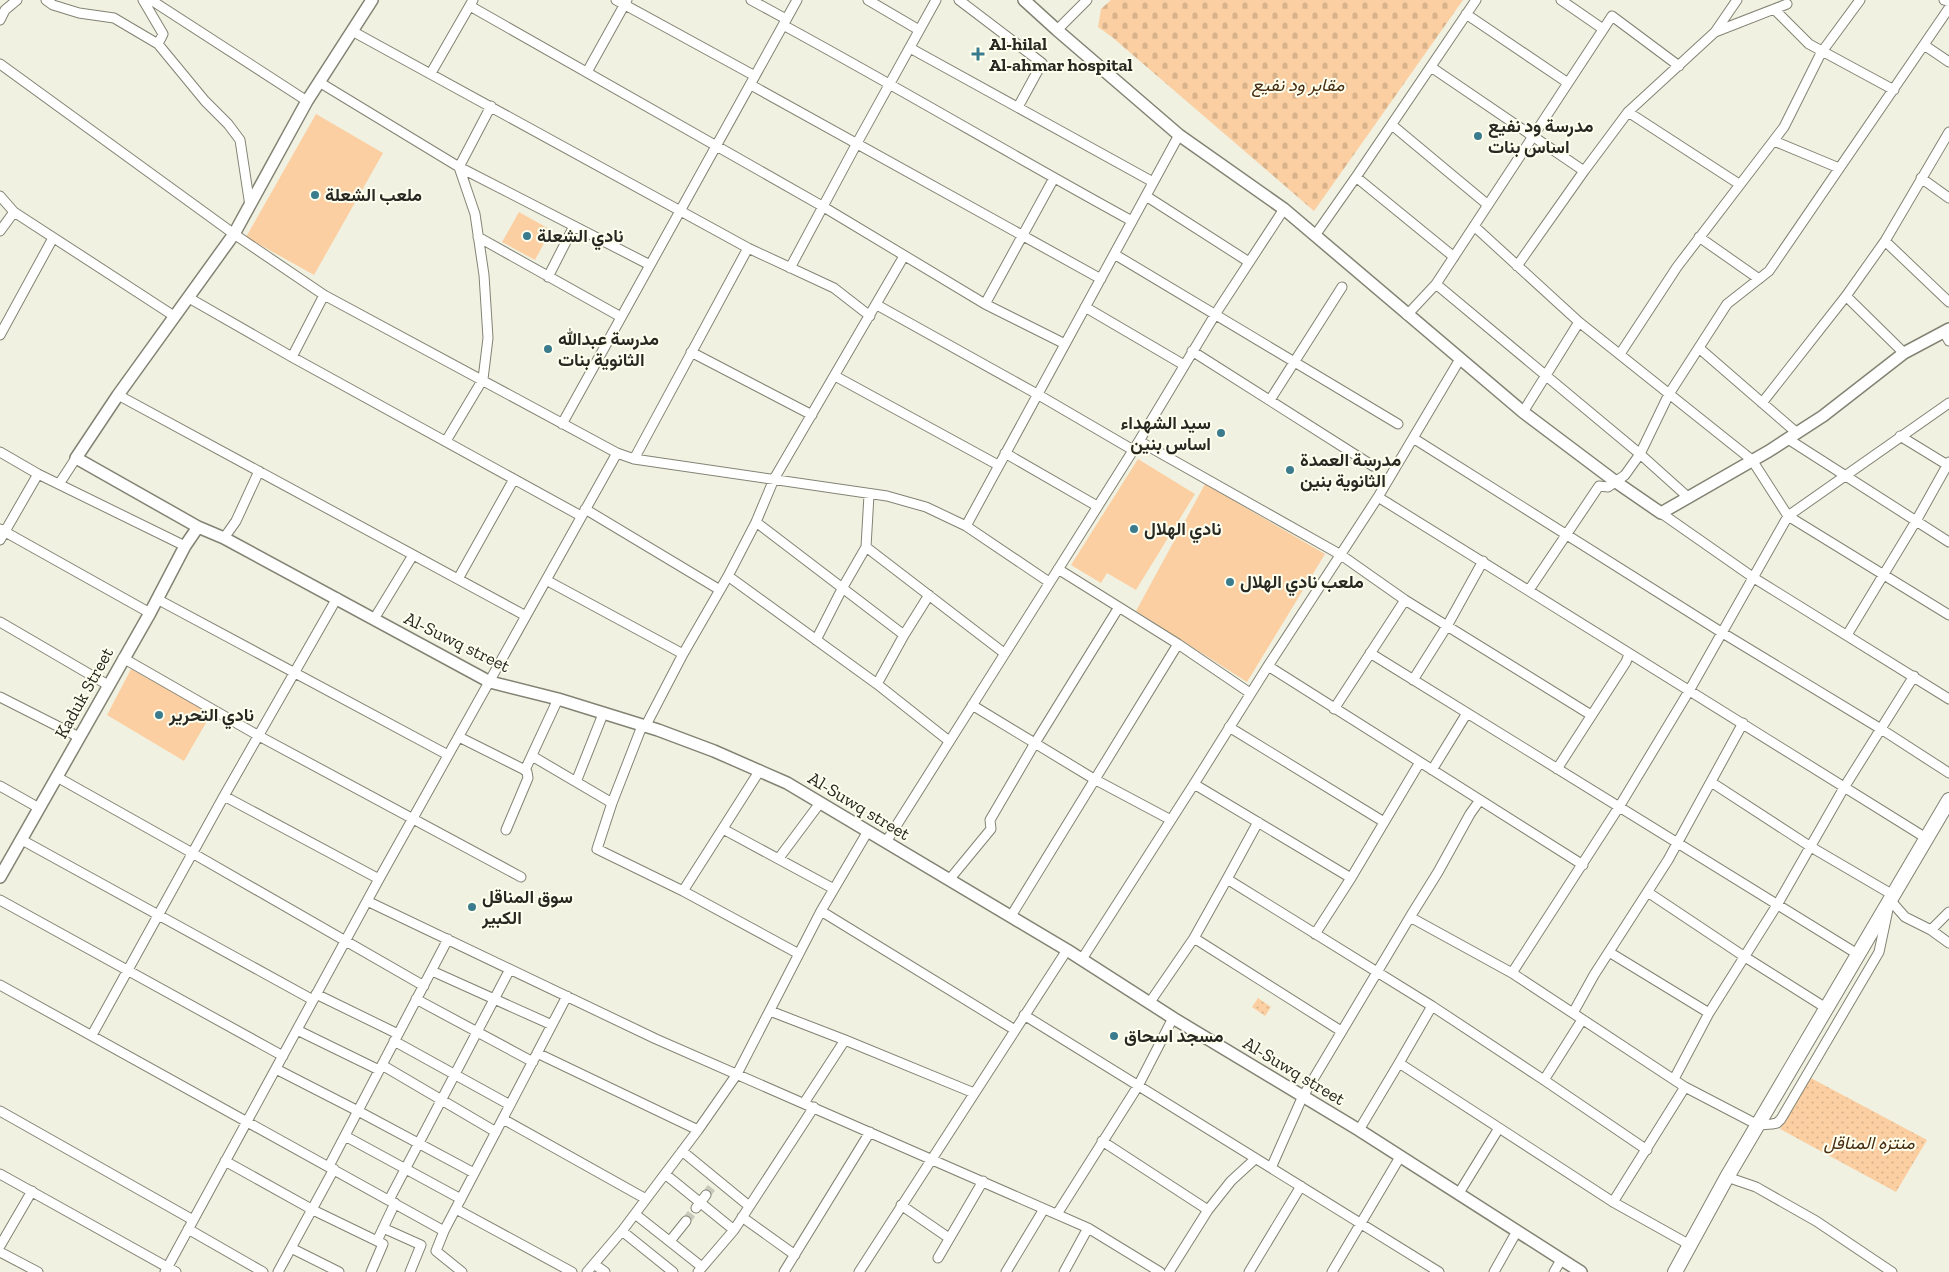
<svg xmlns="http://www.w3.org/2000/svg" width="1949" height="1272" viewBox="0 0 1949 1272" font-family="'Zilla Slab',Vazirmatn,serif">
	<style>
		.green { fill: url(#green-dots) }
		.cemetery { fill: url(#cemetery-stones) }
		.pitch { fill: #fbcfa2 }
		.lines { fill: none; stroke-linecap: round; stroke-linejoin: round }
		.minor-tunnel { stroke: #c8c9bb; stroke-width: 9; stroke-dasharray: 9 4.5; stroke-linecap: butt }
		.minor-casing { stroke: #838374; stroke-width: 11 }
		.tertiary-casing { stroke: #838374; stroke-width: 14 }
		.primary-casing { stroke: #838374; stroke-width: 16 }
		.minor { stroke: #fff; stroke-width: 9 }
		.tertiary { stroke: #fff; stroke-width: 11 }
		.primary { stroke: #fff; stroke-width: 14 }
		.poi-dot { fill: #3a7c8d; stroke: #feffee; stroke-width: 2 }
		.labels { text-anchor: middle; stroke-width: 4; stroke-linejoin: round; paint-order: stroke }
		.poi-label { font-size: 18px; font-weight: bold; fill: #282822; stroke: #feffee; text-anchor: start }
		.park-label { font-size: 18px; font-style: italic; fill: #482e11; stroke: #feffee }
		.street-label { font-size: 18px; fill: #282822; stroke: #feffee }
	</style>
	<defs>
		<pattern id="green-dots" width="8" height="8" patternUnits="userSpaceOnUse" patternTransform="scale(1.25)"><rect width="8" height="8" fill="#fbcfa2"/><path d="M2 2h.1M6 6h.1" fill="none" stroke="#d7b28b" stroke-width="1.8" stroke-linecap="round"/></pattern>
		<pattern id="cemetery-stones" width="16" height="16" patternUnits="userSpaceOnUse" patternTransform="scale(1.25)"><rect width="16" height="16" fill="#fbcfa2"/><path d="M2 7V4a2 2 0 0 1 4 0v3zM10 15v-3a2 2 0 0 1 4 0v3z" fill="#d7b28b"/></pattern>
	</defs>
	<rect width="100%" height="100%" fill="#f0f1e1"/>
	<!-- green -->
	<path class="green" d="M 1258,998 L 1271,1007 L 1265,1016 L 1252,1007 Z
		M 1809,1077 L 1927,1140 L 1896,1192 L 1780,1129 Z"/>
	<!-- cemetery -->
	<path class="cemetery" d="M 1111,0 L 1463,0 L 1314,211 L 1112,37 L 1098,27 L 1101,9 Z"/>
	<!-- pitch -->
	<path class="pitch" d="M 316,114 L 383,153 L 314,275 L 246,237 Z
		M 519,212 L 551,230 L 535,260 L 502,242 Z
		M 1138,459 L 1195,494 L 1136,590 L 1107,573 L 1101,583 L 1071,565 Z
		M 1205,484 L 1325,554 L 1247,682 L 1136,611 Z
		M 131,669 L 211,714 L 184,761 L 107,715 Z"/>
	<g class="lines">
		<!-- minor-tunnel -->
		<path class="minor-tunnel" d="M 706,1195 L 712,1187
			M 686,1221 L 696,1208"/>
		<!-- minor casing -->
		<g class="minor-casing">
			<path id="minor" d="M 46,0 L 53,5 L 79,13 L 114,18 L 158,44 L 205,101 L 228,124 L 240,140 L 250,206
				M 143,0 L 163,34 L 158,44
				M 151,0 L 307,101
				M 616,0 L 755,76
				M 751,0 L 786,19
				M 868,0 L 919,30
				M 959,0 L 1042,63 L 1018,107
				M 1561,0 L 1603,29
				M 1944,0 L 1949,1
				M 470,6 L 822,206 L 985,304 L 1065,344
				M 1774,9 L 1809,44 L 1894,90
				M 1466,14 L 1568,83
				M 0,20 L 5,10 L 17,0
				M 783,25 C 901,89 1015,157 1132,221
				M 1057,30 L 1087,0
				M 352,31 L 748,248 L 834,288 L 870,316
				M 1715,32 L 1787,4
				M 1924,45 L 1949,62
				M 910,48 L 1153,182
				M 0,64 L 234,234 L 324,295 L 617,453 L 634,459 L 887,496 L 926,507 L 966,526 L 1049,582
				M 1431,67 L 1584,171
				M 587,72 L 627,0
				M 431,73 L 473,0
				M 319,82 L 459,167 L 650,265
				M 751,85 L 1101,279
				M 1628,112 L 1739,184
				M 1392,125 L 1488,205
				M 1774,141 L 1839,168
				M 1356,177 L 1454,257
				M 1921,178 L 1949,198
				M 0,196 L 14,212
				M 1146,196 L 1249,262
				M 1474,226 L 1579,322 L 1752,460 L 1788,516 L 1949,615
				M 0,231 L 14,212 L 174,316
				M 1316,234 L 1356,177 L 1476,0
				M 478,237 L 621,317
				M 1699,237 L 1759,279
				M 1885,241 L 1949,302
				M 1114,254 L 1398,424
				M 1517,266 L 1584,171 L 1628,112 L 1715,32 L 1737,0
				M 790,268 L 857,143 L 936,0
				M 548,277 L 574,226
				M 1436,284 L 1640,454 L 1689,498
				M 1846,296 L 1904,353
				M 189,298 L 292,357 L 581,516
				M 985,304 L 1054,178
				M 877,305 L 1037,394 L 1133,450
				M 1085,307 L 1184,365
				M 1407,315 L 1436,284 L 1612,16 L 1679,66
				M 1944,332 L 1949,341
				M 0,335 L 53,238
				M 1699,348 L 1797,433
				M 1192,351 L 1373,466
				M 691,352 L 812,415
				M 1620,354 L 1677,267 L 1784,127 L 1821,53 L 1860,0
				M 292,357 L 324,295
				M 835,376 L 998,465
				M 118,395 L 526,616
				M 1270,400 L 1342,287
				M 1762,403 L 1846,296 L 1885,241 L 1949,132
				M 1523,412 L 1579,322
				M 562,424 L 797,0
				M 1900,436 L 1949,466
				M 1413,438 L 1721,632 L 1881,729 L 1949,773
				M 1788,439 L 1949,542
				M 446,441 L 483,379 L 488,338 L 484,275 L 475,214 L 459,167 L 491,106
				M 1139,441 L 1341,555 L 1405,600 L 1591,715
				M 0,452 L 38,474 L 185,546
				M 1005,453 L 1097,506
				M 634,459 L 748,248
				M 59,484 L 76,458
				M 1378,497 L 1926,838
				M 585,509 L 720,590
				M 1661,513 L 1754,578 L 1949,699
				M 756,522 L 904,635
				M 966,526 L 1179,135
				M 0,529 L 150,613
				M 224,538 L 236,521 L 259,471
				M 0,540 L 38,474
				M 866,547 L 1004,653
				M 1058,569 L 1178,644 L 1250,693
				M 728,576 L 877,684 L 949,741
				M 458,579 L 514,479
				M 546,580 L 683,654
				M 1529,590 L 1599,486 L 1608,487 L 1625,475 L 1640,454 L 1669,394 L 1727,304 L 1769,271 L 1949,8
				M 157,599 L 448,755
				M 374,619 L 413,555
				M 0,622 L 108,685
				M 1847,635 L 1916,521 L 1949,462
				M 816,640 L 843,587 L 866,547 L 869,495
				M 1370,653 L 1859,955
				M 123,658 L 259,736 L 521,877
				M 1268,666 L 1583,865
				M 1413,680 L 1447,626 L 1483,561
				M 877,684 L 904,635 L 929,595
				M 0,697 L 79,737
				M 972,705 L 1094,779 L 1171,820
				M 1334,709 L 1405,600
				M 642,726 L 612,803 L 597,849 L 683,891
				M 645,727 L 683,654 L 728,576 L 756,522 L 774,479 L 904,256
				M 1229,727 L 1384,822
				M 459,737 L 523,769 L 527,772 L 528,778 L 506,830
				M 532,756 L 612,803
				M 1557,769 L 1626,662 L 1629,654
				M 525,770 L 558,699
				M 760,770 L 683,891 L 799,954
				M 1432,770 L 1467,713
				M 57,777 L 194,854 L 424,986
				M 576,782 L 603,714
				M 1711,782 L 1811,847 L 1893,895
				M 1194,784 L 1351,878
				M 0,786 L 39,808
				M 224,796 L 379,879
				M 723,829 L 834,889
				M 22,840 L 313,1000
				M 886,842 L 1139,441 L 1216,313 L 1284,209
				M 779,858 L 820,803
				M 1227,879 L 1258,822
				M 949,880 L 991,829 L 990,820 L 1035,743 L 1119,607
				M 1649,893 L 1745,957 L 1826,1008
				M 0,900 L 283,1056
				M 367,901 L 656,1039 L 1088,1228 L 1160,1272
				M 821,911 L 1015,1030
				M 1011,916 L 1178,644
				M 1410,917 L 1438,872 L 1470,814 L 1480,800
				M 1931,930 L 1949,912
				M 1315,934 L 1351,878 L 1420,762
				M 1194,938 L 1341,1031
				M 1609,952 L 1709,1013
				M 1082,959 L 1194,784 L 1268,666 L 1378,497 L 1460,359
				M 432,971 L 552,1025
				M 1512,973 L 1619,807 L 1689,691 L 1788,516 L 1949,403
				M 0,985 L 444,1231
				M 316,994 L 398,1034
				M 416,999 L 533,1062
				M 1150,1002 L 1194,938 L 1227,879 L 1432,1006 L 1544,1080 L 1647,1150
				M 770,1011 L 845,1040 L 974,1093
				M 1573,1013 L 1594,975 L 1668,860 L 1743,723
				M 1024,1015 L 1439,1272
				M 297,1030 L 379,1070
				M 92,1035 L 224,796 L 337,598
				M 394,1041 L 510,1105
				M 537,1053 L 698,1130
				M 1399,1063 L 1432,1006
				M 382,1065 L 496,1132
				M 276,1069 L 358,1111 L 474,1173
				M 1674,1079 L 1709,1013 L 1777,905 L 1845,786 L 1914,676
				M 1544,1080 L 1582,1020
				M 804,1103 L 845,1040
				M 0,1111 L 193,1220
				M 503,1119 L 646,1199
				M 1359,1130 L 1399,1063 L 1613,1202 L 1690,1245
				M 345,1136 L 461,1199
				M 1102,1141 L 1208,1210
				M 682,1151 L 749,1206
				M 225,1161 L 313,1210 L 377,1241
				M 329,1166 L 448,939
				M 1271,1168 L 1302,1098 L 1410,917 L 1512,973 L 1685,1087 L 1758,1125 L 1772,1124 L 1777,1123 L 1781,1119 L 1879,952 L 1890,900 L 1905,917 L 1931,930 L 1949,943
				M 0,1174 L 176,1272
				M 665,1174 L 734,1230
				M 1727,1177 L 1756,1187 L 1816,1221 L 1892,1272
				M 1459,1193 L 1499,1128
				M 389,1200 L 510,969
				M 1613,1202 L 1685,1087
				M 901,1205 L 949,1238
				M 696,1208 L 706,1195
				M 456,1209 L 572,1272
				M 635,1214 L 702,1267
				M 1057,1214 L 1138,1086 L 1173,1018
				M 742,1217 L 795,1255
				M 383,1228 L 421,1245 L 410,1272
				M 188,1229 L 263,1272
				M 622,1231 L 673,1272
				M 670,1241 L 686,1221
				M 0,1246 L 32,1191
				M 291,1248 L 339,1272
				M 0,1252 L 38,1272
				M 938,1258 L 983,1181
				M 594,1264 L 605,1272
				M 165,1272 L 379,879 L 617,453
				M 278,1272 L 334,1169
				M 371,1272 L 383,1244 L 377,1241 L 395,1203
				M 462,1272 L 436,1251 L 444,1231 L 567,996
				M 587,1272 L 622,1231 L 698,1130 L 737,1074 L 821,911 L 868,831
				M 698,1272 L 734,1230 L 814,1107
				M 784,1272 L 870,1132
				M 859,1272 L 1067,950
				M 1006,1272 L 1044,1209
				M 1064,1272 L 1088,1228
				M 1169,1272 L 1208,1210 L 1231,1181 L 1255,1159
				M 1249,1272 L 1301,1186
				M 1332,1272 L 1400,1157
				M 1494,1272 L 1517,1231
				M 1554,1272 L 1561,1260"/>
		</g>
		<!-- tertiary casing -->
		<g class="tertiary-casing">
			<path id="tertiary" d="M 372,0 L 307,101 L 234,234 L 118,395 L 76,458 L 198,527 L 224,538 L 490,682 L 558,699 L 658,730 L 714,751 L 787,783 L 1067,950 L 1173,1018 L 1359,1130 L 1581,1272
				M 1024,0 L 1057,30 L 1179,135 L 1284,209 L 1523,412 L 1616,482 L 1661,513 L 1769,451 L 1823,416 L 1904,353 L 1949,329
				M 0,877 L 150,613 L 185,546 L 198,527"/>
		</g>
		<!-- primary casing -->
		<g class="primary-casing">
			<path id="primary" d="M 1675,1272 L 1727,1177 L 1949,800"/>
		</g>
		<!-- minor -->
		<use href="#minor" class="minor"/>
		<!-- tertiary -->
		<use href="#tertiary" class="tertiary"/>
		<!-- primary -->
		<use href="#primary" class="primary"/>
	</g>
	<!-- markers -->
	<g class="poi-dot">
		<path d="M975.5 46.5h5v5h5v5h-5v5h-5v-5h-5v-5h5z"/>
		<circle cx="1478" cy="136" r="5"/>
		<circle cx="315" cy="195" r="5"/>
		<circle cx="527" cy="236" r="5"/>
		<circle cx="548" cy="349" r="5"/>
		<circle cx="1221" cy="433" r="5"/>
		<circle cx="1290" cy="470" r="5"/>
		<circle cx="1134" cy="529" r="5"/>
		<circle cx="1230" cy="582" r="5"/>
		<circle cx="159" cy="715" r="5"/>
		<circle cx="472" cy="907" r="5"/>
		<circle cx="1114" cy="1036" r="5"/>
	</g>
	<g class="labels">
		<!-- poi labels -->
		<g class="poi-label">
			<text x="989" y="50">Al-hilal<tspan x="989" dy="21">Al-ahmar hospital</tspan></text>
			<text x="1488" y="132">مدرسة ود نفيع<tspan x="1488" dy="21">اساس بنات</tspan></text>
			<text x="325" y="201">ملعب الشعلة</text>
			<text x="537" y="242">نادي الشعلة</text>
			<text x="558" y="345">مدرسة عبدالله<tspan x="558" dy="21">الثانوية بنات</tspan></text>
			<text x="1211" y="429" text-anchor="end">سيد الشهداء<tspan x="1211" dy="21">اساس بنين</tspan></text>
			<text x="1300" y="466">مدرسة العمدة<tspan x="1300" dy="21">الثانوية بنين</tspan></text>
			<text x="1144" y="535">نادي الهلال</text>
			<text x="1240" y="588">ملعب نادي الهلال</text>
			<text x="169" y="721">نادي التحرير</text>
			<text x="482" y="903">سوق المناقل<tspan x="482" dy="21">الكبير</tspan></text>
			<text x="1124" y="1042">مسجد اسحاق</text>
		</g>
		<!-- park labels -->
		<g class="park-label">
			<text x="1298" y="91">مقابر ود نفيع</text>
			<text x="1869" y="1149">منتزه المناقل</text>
		</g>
		<!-- street labels -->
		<g class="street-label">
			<text transform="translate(457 642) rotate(26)" y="6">Al-Suwq street</text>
			<text transform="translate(84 693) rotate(-61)" y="6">Kaduk Street</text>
			<text transform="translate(859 806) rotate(31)" y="6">Al-Suwq street</text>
			<text transform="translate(1294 1071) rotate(31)" y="6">Al-Suwq street</text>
		</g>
	</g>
</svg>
